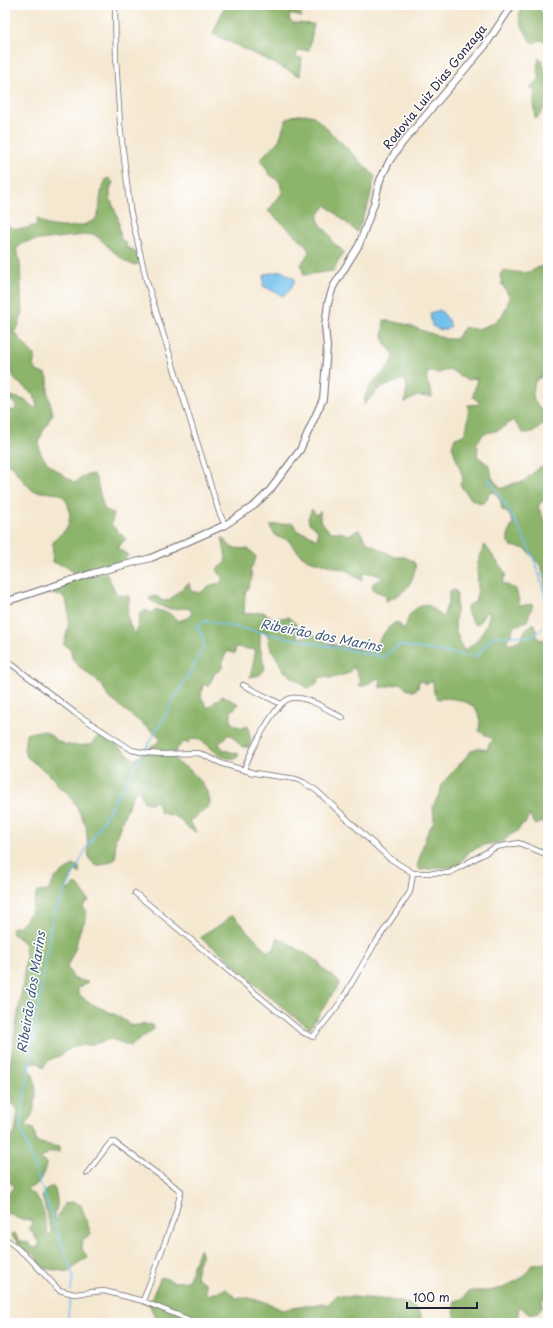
<svg xmlns="http://www.w3.org/2000/svg" width="553" height="1328" viewBox="0 0 553 1328" font-family="'Playpen Sans',sans-serif">
	<style>
		.forest { fill: #8cb46b; stroke: #576b53 }
		.water { fill: #73c1ed; stroke: #4a7294 }
		.lines { fill: none; stroke-linecap: round; stroke-linejoin: round }
		.stream { stroke: #73c1ed; stroke-width: 1.5 }
		.minor-casing { stroke: #6c6770; stroke-width: 6 }
		.secondary-casing { stroke: #6c6770; stroke-width: 8 }
		.minor { stroke: #fff; stroke-width: 4.5 }
		.secondary { stroke: #fff; stroke-width: 6 }
		.labels { text-anchor: middle; stroke-width: 3; stroke-linejoin: round; paint-order: stroke }
		.street-label { font-size: 12px; fill: #22223b; stroke: #fff }
		.water-label { font-size: 13px; font-style: italic; fill: #3e5a79; stroke: #fff }
	</style>
	<rect width="100%" height="100%" fill="#fff"/>
	<filter id="ink" filterUnits="userSpaceOnUse"><feTurbulence type="fractalNoise" baseFrequency=".025" numOctaves="2"/><feDisplacementMap in="SourceGraphic" scale="8" xChannelSelector="R" yChannelSelector="G"/><feConvolveMatrix kernelMatrix="1 2 1 2 8 2 1 2 1" color-interpolation-filters="sRGB"/></filter>
	<filter id="wash" filterUnits="userSpaceOnUse"><feTurbulence type="fractalNoise" baseFrequency=".012" numOctaves="4" result="noise"/><feDisplacementMap in="SourceGraphic" scale="16" xChannelSelector="R" yChannelSelector="G"/><feGaussianBlur stdDeviation="0.9" result="paint"/><feColorMatrix in="noise" values="0 0 0 0 0 0 0 0 0 0 0 0 0 0 0 0 0 1.4 0 .05"/><feComposite in="paint" operator="in"/></filter>
	<g filter="url(#wash)">
		<rect width="100%" height="100%" fill="#f5e8d1"/>
		<!-- forest -->
		<path class="forest" d="M 225,5 L 322,5 L 322,10 L 307,12 L 299,11 L 302,17 L 290,14 L 289,19 L 293,23 L 314,24 L 309,50 L 298,51 L 296,55 L 297,58 L 302,58 L 300,76 L 213,34 Z
			M 522,5 L 548,5 L 538,10 L 548,16 L 548,42 L 540,40 L 533,43 L 531,42 C 523,26 515,23 522,5 Z
			M 539,58 L 542,60 L 545,71 L 548,72 C 548,86 549,111 535,119 L 534,100 L 536,93 L 530,87 L 540,79 L 537,68 Z
			M 305,114 L 314,116 L 375,176 L 368,205 L 357,232 L 326,205 C 324,208 319,213 318,216 C 316,224 332,233 332,242 L 344,252 L 333,271 L 304,275 L 301,265 L 309,252 L 306,245 L 268,211 L 282,193 L 280,182 L 270,175 L 260,159 L 279,140 L 286,120 L 292,116 Z
			M 109,178 L 113,182 L 110,190 L 110,198 L 118,218 L 121,240 L 126,243 L 127,248 C 134,249 137,251 140,257 L 138,264 C 126,270 105,240 93,234 L 30,241 L 21,244 L 16,250 L 20,262 L 22,315 L 18,327 L 14,332 L 33,354 L 35,358 L 33,365 L 38,372 L 46,374 L 48,378 L 48,394 L 53,414 C 49,421 44,428 41,436 C 31,459 61,472 75,483 L 84,476 L 93,474 L 96,478 L 104,509 L 114,514 L 111,524 L 126,539 L 117,548 L 128,555 L 123,562 L 113,562 L 91,571 L 89,576 L 106,573 L 117,595 L 130,596 C 127,610 125,623 136,634 L 140,614 L 146,610 L 151,613 L 157,610 L 169,613 L 178,621 L 187,618 L 192,613 L 190,609 C 184,607 180,609 174,609 C 166,610 158,604 151,601 L 149,598 L 156,596 L 163,601 L 168,600 L 169,602 L 173,596 L 189,583 L 191,591 L 200,593 L 211,585 L 221,583 L 222,578 L 217,569 L 225,563 L 226,558 L 222,537 L 232,548 L 249,549 L 256,557 L 254,564 L 250,569 L 252,578 L 245,594 L 244,614 L 263,612 L 275,619 L 288,617 L 296,624 L 298,638 L 315,635 L 329,644 L 375,651 L 379,640 L 388,628 L 396,622 L 400,624 L 402,629 L 405,628 C 410,613 411,609 427,604 L 443,617 L 449,600 L 449,591 L 453,590 L 456,591 L 457,596 L 455,629 L 463,650 C 475,648 490,624 489,612 L 486,611 L 479,623 L 475,625 L 468,614 L 467,606 L 475,602 C 479,590 478,583 477,570 C 477,562 482,552 485,545 L 506,574 L 502,583 L 516,589 L 520,606 L 533,604 L 527,621 L 513,627 L 512,634 L 506,641 L 509,645 L 521,639 L 526,629 L 534,623 L 535,624 L 537,637 L 541,640 L 546,639 L 548,634 L 548,809 L 544,821 L 536,825 L 529,815 L 525,824 L 521,825 L 518,831 L 510,835 L 503,842 L 484,845 L 470,851 L 459,864 L 452,867 L 420,870 L 417,866 C 423,850 423,837 434,822 L 433,806 L 440,793 L 442,784 L 471,751 L 477,748 L 487,750 L 489,744 L 494,740 L 479,731 C 479,726 481,720 479,715 C 473,700 452,697 438,699 L 434,693 L 433,681 L 426,684 L 419,680 L 418,688 L 413,691 L 406,689 L 402,683 L 380,688 L 380,677 L 364,686 L 358,686 L 361,681 L 353,666 L 349,673 L 333,678 L 320,677 L 316,684 L 309,689 L 284,671 L 270,646 L 267,632 L 260,631 L 260,647 L 265,669 L 260,675 L 250,677 L 256,650 L 235,647 L 235,654 L 228,651 L 224,657 L 222,668 L 214,674 L 209,686 L 203,684 L 201,697 L 208,708 L 222,696 L 239,704 L 231,712 L 231,723 L 242,728 L 248,726 L 251,742 L 249,747 L 242,747 L 231,735 L 228,735 L 219,744 L 224,750 L 239,754 L 237,758 C 212,761 214,742 193,738 L 188,743 L 183,742 L 176,750 L 174,758 C 178,764 185,766 191,771 C 200,779 209,791 210,803 L 205,810 L 189,821 L 197,833 L 188,828 L 175,816 L 161,813 L 156,801 L 149,803 L 144,802 L 140,792 L 137,789 L 129,803 L 115,840 L 116,859 L 102,865 L 95,865 L 89,859 L 86,826 L 76,805 L 67,792 L 60,788 L 51,776 L 27,757 L 24,750 L 26,734 C 54,725 46,739 65,744 C 73,747 82,745 90,745 L 101,733 L 135,760 L 162,739 L 108,697 L 102,685 L 76,664 L 72,658 L 71,650 L 63,644 C 69,631 72,609 63,596 L 43,593 L 73,577 L 72,571 L 65,566 L 52,562 C 53,556 52,548 53,543 C 55,537 61,535 64,531 C 73,522 71,501 60,494 L 33,491 L 17,474 L 13,465 L 5,464 L 5,409 L 13,411 L 16,408 L 16,404 L 11,401 L 8,395 L 27,401 L 35,409 L 37,407 L 34,395 L 15,380 L 10,368 L 5,364 L 5,349 L 8,343 L 7,340 L 5,341 L 5,288 L 7,283 L 5,277 L 5,223 C 13,232 26,229 36,225 L 38,218 C 40,220 43,223 45,224 C 56,229 88,228 96,218 C 101,210 99,202 101,194 C 101,189 105,184 106,179 Z
			M 539,267 L 548,267 L 548,378 L 541,377 L 535,381 C 531,398 532,403 546,412 C 543,426 539,433 523,433 L 513,420 L 499,430 L 483,434 L 476,444 L 478,447 L 477,456 L 490,466 L 492,478 L 501,489 L 515,483 L 523,482 L 540,467 L 548,469 L 548,498 L 541,502 L 538,507 L 548,528 L 548,594 L 546,596 L 544,574 L 540,565 L 526,549 L 511,546 L 508,543 L 508,535 L 513,522 L 508,513 L 502,510 L 501,502 L 495,492 L 489,493 L 487,500 L 482,504 L 471,499 L 460,485 L 463,478 L 452,446 L 455,438 C 458,437 462,436 464,434 C 468,430 469,411 468,405 L 481,404 L 473,397 L 477,378 L 467,380 L 449,369 L 439,373 L 428,372 C 423,383 433,387 432,397 L 418,396 L 405,402 L 407,386 L 404,379 L 378,389 L 364,405 C 365,377 391,376 394,354 L 385,344 L 383,335 L 384,320 L 405,324 L 446,339 L 455,339 L 465,327 C 474,332 490,326 498,319 C 505,314 507,304 510,297 L 502,284 L 500,275 L 503,270 C 518,272 525,276 539,267 Z
			M 312,509 L 316,515 L 320,511 L 320,520 L 330,532 L 340,532 L 348,535 L 359,530 L 368,543 L 395,557 L 405,557 L 413,561 C 417,565 415,568 414,573 C 410,589 400,595 386,601 L 386,595 L 375,591 L 372,587 L 374,582 L 382,579 L 382,577 C 376,575 369,571 363,574 L 362,581 L 346,570 L 308,560 L 300,554 L 287,539 L 277,537 L 271,529 L 271,525 L 293,523 L 297,531 L 308,534 L 317,539 L 318,536 L 317,529 L 309,523 L 308,518 Z
			M 73,865 L 79,867 L 80,874 L 76,871 C 71,875 67,885 67,891 L 74,885 L 78,885 L 89,901 L 85,903 L 83,907 L 87,911 L 86,919 L 80,930 L 75,949 L 67,967 L 74,979 L 88,982 L 78,988 L 78,994 L 92,1004 L 118,1016 L 132,1026 L 144,1024 L 152,1025 L 154,1029 L 131,1046 L 111,1039 L 90,1045 L 74,1046 L 59,1056 L 49,1060 L 43,1068 L 38,1062 L 28,1063 C 28,1070 32,1072 34,1078 C 38,1094 36,1112 26,1125 L 34,1130 L 36,1142 L 59,1147 L 59,1152 L 50,1152 L 40,1159 L 46,1163 C 47,1167 40,1181 37,1184 C 32,1188 29,1186 27,1192 C 43,1193 45,1222 48,1235 L 51,1234 L 51,1229 L 42,1196 L 44,1192 L 52,1186 L 55,1189 C 57,1199 59,1206 54,1216 L 56,1221 L 64,1204 L 72,1202 L 81,1205 L 91,1234 L 82,1240 L 82,1249 L 88,1258 L 81,1261 L 69,1272 L 43,1268 L 34,1254 L 25,1251 L 12,1236 L 12,1234 L 15,1233 L 19,1241 L 28,1242 L 33,1248 L 39,1247 L 39,1243 L 29,1228 L 32,1223 L 31,1220 L 19,1219 L 5,1212 L 5,1199 L 14,1186 L 9,1182 L 5,1183 L 5,1144 L 15,1133 L 18,1110 L 14,1105 L 5,1101 L 5,1095 L 23,983 L 26,954 L 24,943 L 13,934 L 11,928 L 20,926 L 29,915 L 32,910 L 37,892 L 48,891 L 55,878 Z
			M 232,916 C 240,920 242,925 248,932 C 255,938 260,943 266,951 L 272,951 L 275,947 L 278,937 L 319,962 L 322,968 L 340,983 L 310,1028 L 293,1016 L 247,978 L 223,954 L 202,939 L 201,937 C 211,927 221,928 228,917 Z
			M 199,1249 L 202,1256 L 198,1263 L 196,1277 L 206,1284 L 206,1293 L 208,1295 L 226,1289 L 236,1298 L 244,1297 L 266,1302 L 282,1310 L 323,1303 L 327,1305 L 337,1295 C 356,1299 399,1297 414,1307 C 419,1310 421,1318 423,1323 L 158,1323 L 149,1304 L 161,1277 L 175,1282 L 188,1281 Z
			M 548,1263 L 548,1296 L 542,1299 L 543,1305 L 538,1312 L 528,1314 L 520,1306 C 516,1312 520,1316 515,1323 L 457,1323 L 453,1308 L 455,1301 L 464,1298 L 468,1292 L 472,1291 L 487,1291 L 503,1288 L 525,1276 L 532,1264 Z"/>
		<!-- water -->
		<path class="water" d="M 281,271 L 295,279 L 291,289 L 283,296 L 263,286 L 264,276 L 266,274 Z
			M 440,310 L 448,319 L 451,327 C 444,331 438,330 432,326 L 430,313 Z"/>
		<g class="lines">
			<!-- stream -->
			<path class="stream" d="M 540,575 L 548,575
				M 146,749 L 203,649 C 205,640 202,633 196,626 L 205,621 L 384,657 L 398,645 L 476,657 L 493,636 L 532,636 L 546,626 C 548,614 546,605 544,593 C 535,549 511,514 488,477
				M 71,1291 L 73,1275 L 20,1127 L 52,918 L 85,851 L 141,756
				M 67,1323 L 70,1300"/>
		</g>
	</g>
	<g filter="url(#ink)">
		<g class="lines">
			<!-- minor casing -->
			<g class="minor-casing">
				<path id="minor" d="M 115,5 L 116,59 L 120,124 L 130,209 L 146,279 L 219,512 L 225,525
					M 5,659 L 75,713 L 132,750 L 146,753 L 163,754 L 199,753 L 223,764 L 254,773 L 296,779 L 303,782 L 317,791 L 389,858 L 413,873 L 449,873 L 496,847 L 519,843 L 548,855
					M 243,685 L 281,704
					M 244,770 C 249,755 276,699 292,698 C 309,696 329,711 343,718
					M 135,893 L 302,1032 L 313,1037 L 340,1003 L 374,945 L 410,892 L 413,873
					M 87,1173 L 110,1143 L 114,1142 L 181,1191 L 175,1215 L 143,1301
					M 5,1238 L 29,1258 L 59,1290 L 74,1294 L 104,1291 L 143,1301 L 197,1323"/>
			</g>
			<!-- secondary casing -->
			<g class="secondary-casing">
				<path id="secondary" d="M 5,602 L 93,573 L 151,558 L 225,525 L 255,505 L 270,490 L 300,450 L 323,399 L 327,347 L 325,326 L 328,303 L 333,287 L 359,245 L 374,204 L 380,180 L 390,160 L 403,142 L 485,46 L 512,5"/>
			</g>
			<!-- minor -->
			<use href="#minor" class="minor"/>
			<!-- secondary -->
			<use href="#secondary" class="secondary"/>
		</g>
	</g>
	<g class="labels">
		<!-- street labels -->
		<g class="street-label">
			<text transform="translate(435 87) rotate(-51)" y="4">Rodovia Luiz Dias Gonzaga</text>
		</g>
		<!-- water labels -->
		<g class="water-label">
			<text transform="translate(321 635) rotate(11)" y="5">Ribeirão dos Marins</text>
			<text transform="translate(31 992) rotate(-81)" y="5">Ribeirão dos Marins</text>
		</g>
	</g>
	<!-- margin -->
	<rect width="553" height="1328" fill="none" stroke="#fff" stroke-width="20"/>
	<!-- scale -->
	<path d="M407 1302v6h70v-6" fill="none" stroke="#22223b" stroke-width="2"/>
	<text x="413" y="1302" font-size="12" fill="#22223b" stroke="#ffffff" stroke-width="3" paint-order="stroke">100 m</text>
</svg>
